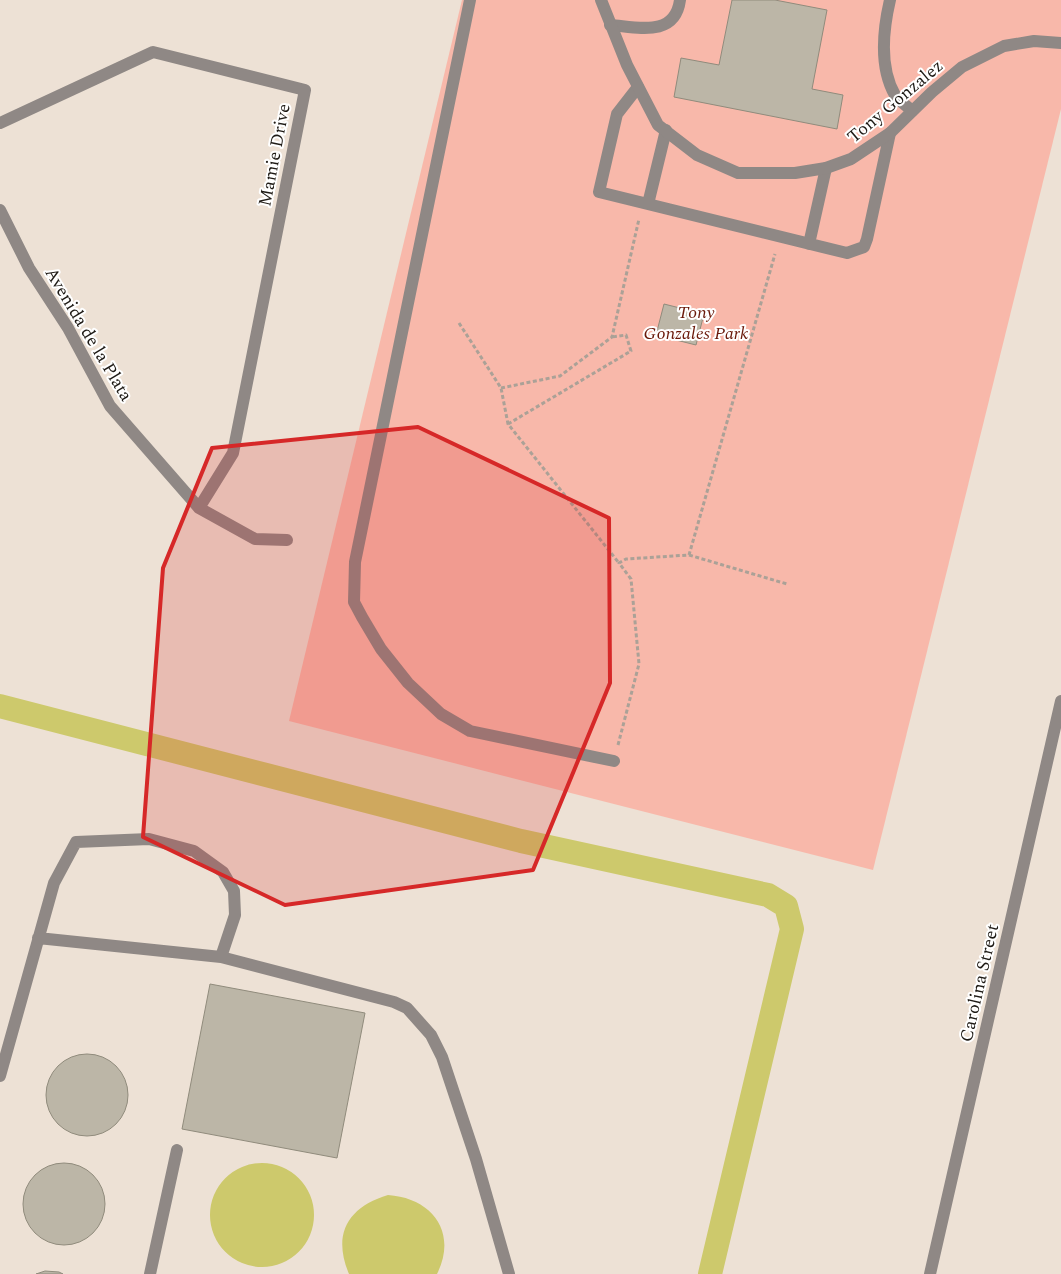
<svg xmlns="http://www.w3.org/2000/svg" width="1061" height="1274" viewBox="0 0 1061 1274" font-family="Spectral,serif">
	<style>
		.green { fill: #f8b8aa }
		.water { fill: #cdc96c }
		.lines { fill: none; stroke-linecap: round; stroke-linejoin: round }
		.canal { stroke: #cdc96c; stroke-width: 24 }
		.building { fill: #bcb6a7; stroke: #908b7c }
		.path { stroke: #aba197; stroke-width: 3; stroke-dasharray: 4 2.5; stroke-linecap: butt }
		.service { stroke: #8f8885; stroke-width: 12 }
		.minor { stroke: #8f8885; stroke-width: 12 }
		.marked { fill: #d62828; fill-opacity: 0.2; stroke: #d62828; stroke-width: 4; stroke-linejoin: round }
		.labels { text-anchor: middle; stroke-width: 4; stroke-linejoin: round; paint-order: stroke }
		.street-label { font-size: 18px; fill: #1e1a15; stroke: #fff }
		.park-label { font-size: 18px; font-style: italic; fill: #6a190a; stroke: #fff }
	</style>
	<rect width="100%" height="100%" fill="#ede1d5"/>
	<!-- green -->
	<path class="green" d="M 462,0 L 1061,0 L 1061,109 L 873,870 L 289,721 Z"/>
	<!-- water -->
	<path class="water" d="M210 1215a52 52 0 1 1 104 0a52 52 0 1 1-104 0Z
		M 388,1195 C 432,1198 458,1232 437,1274 L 349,1274 C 332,1234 348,1207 388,1195 Z"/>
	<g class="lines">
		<!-- canal -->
		<path class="canal" d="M 0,706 L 521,841 L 768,895 L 786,906 L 792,929 L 710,1274"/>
	</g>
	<!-- building -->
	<path class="building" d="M 732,0 L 775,0 L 827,10 L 812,89 L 843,95 L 837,129 L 674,97 L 681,58 L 719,65 Z
		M 664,304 L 704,314 L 696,345 L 656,335 Z
		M 210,984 L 365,1013 L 337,1158 L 182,1129 Z
		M46 1095a41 41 0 1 1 82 0a41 41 0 1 1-82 0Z
		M23 1204a41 41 0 1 1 82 0a41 41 0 1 1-82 0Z
		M 45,1271 L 59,1272 L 63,1274 L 36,1274 Z"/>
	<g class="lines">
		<!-- path -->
		<path class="path" d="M 459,323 L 501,388 L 508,424 L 619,563
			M 501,388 L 560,376 L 612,337 L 639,219
			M 508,424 L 631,351 L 626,335 L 612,337
			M 689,555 L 787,584
			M 618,745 L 639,664 L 631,579 L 619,563 L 626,559 L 689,555 L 775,254"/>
		<!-- service -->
		<path class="service" d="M 470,0 L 355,562 L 354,602 L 362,617 L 381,649 L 408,683 L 441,714 L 470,731 L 614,761
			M 890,0 C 883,30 879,67 895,95 C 899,101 907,106 912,111
			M 610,25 C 637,27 675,38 680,0
			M 638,87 L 617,114 L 599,192 L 847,253 L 864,247 L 867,239 L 890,133
			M 648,204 L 666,130
			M 809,244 L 826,168
			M 38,938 L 221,957
			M 0,1076 L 54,883 L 76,842 L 149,839 L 194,851 L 223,872 L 234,891 L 235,915 L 221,957 L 394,1002 L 407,1008 L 431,1035 L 442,1057 L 476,1159 L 509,1274
			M 150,1274 L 177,1150"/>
		<!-- minor -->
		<path class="minor" d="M 601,0 L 627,65 L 658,125 L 697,155 L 738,173 L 795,173 L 826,168 L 851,159 L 890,133 L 932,92 L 962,67 L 1004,46 L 1034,41 L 1061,43
			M 0,123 L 153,52 L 305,90 L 233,453 L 199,508
			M 0,210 L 29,268 L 68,328 L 110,406 L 199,508 L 255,539 L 287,540
			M 930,1274 L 1061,701"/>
	</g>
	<!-- marked area -->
	<path class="marked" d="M 418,427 L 609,518 L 610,683 L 533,870 L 285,905 L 143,837 L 163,568 L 212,448 Z"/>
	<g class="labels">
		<!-- street labels -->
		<g class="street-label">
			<text transform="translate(895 101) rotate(-40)" y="6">Tony Gonzalez</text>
			<text transform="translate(274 155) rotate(-79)" y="6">Mamie Drive</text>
			<text transform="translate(89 334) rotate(59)" y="6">Avenida de la Plata</text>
			<text transform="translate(979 983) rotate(-77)" y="6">Carolina Street</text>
		</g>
		<!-- park labels -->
		<g class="park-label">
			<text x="696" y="318">Tony<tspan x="696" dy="21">Gonzales Park</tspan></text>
		</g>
	</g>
</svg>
